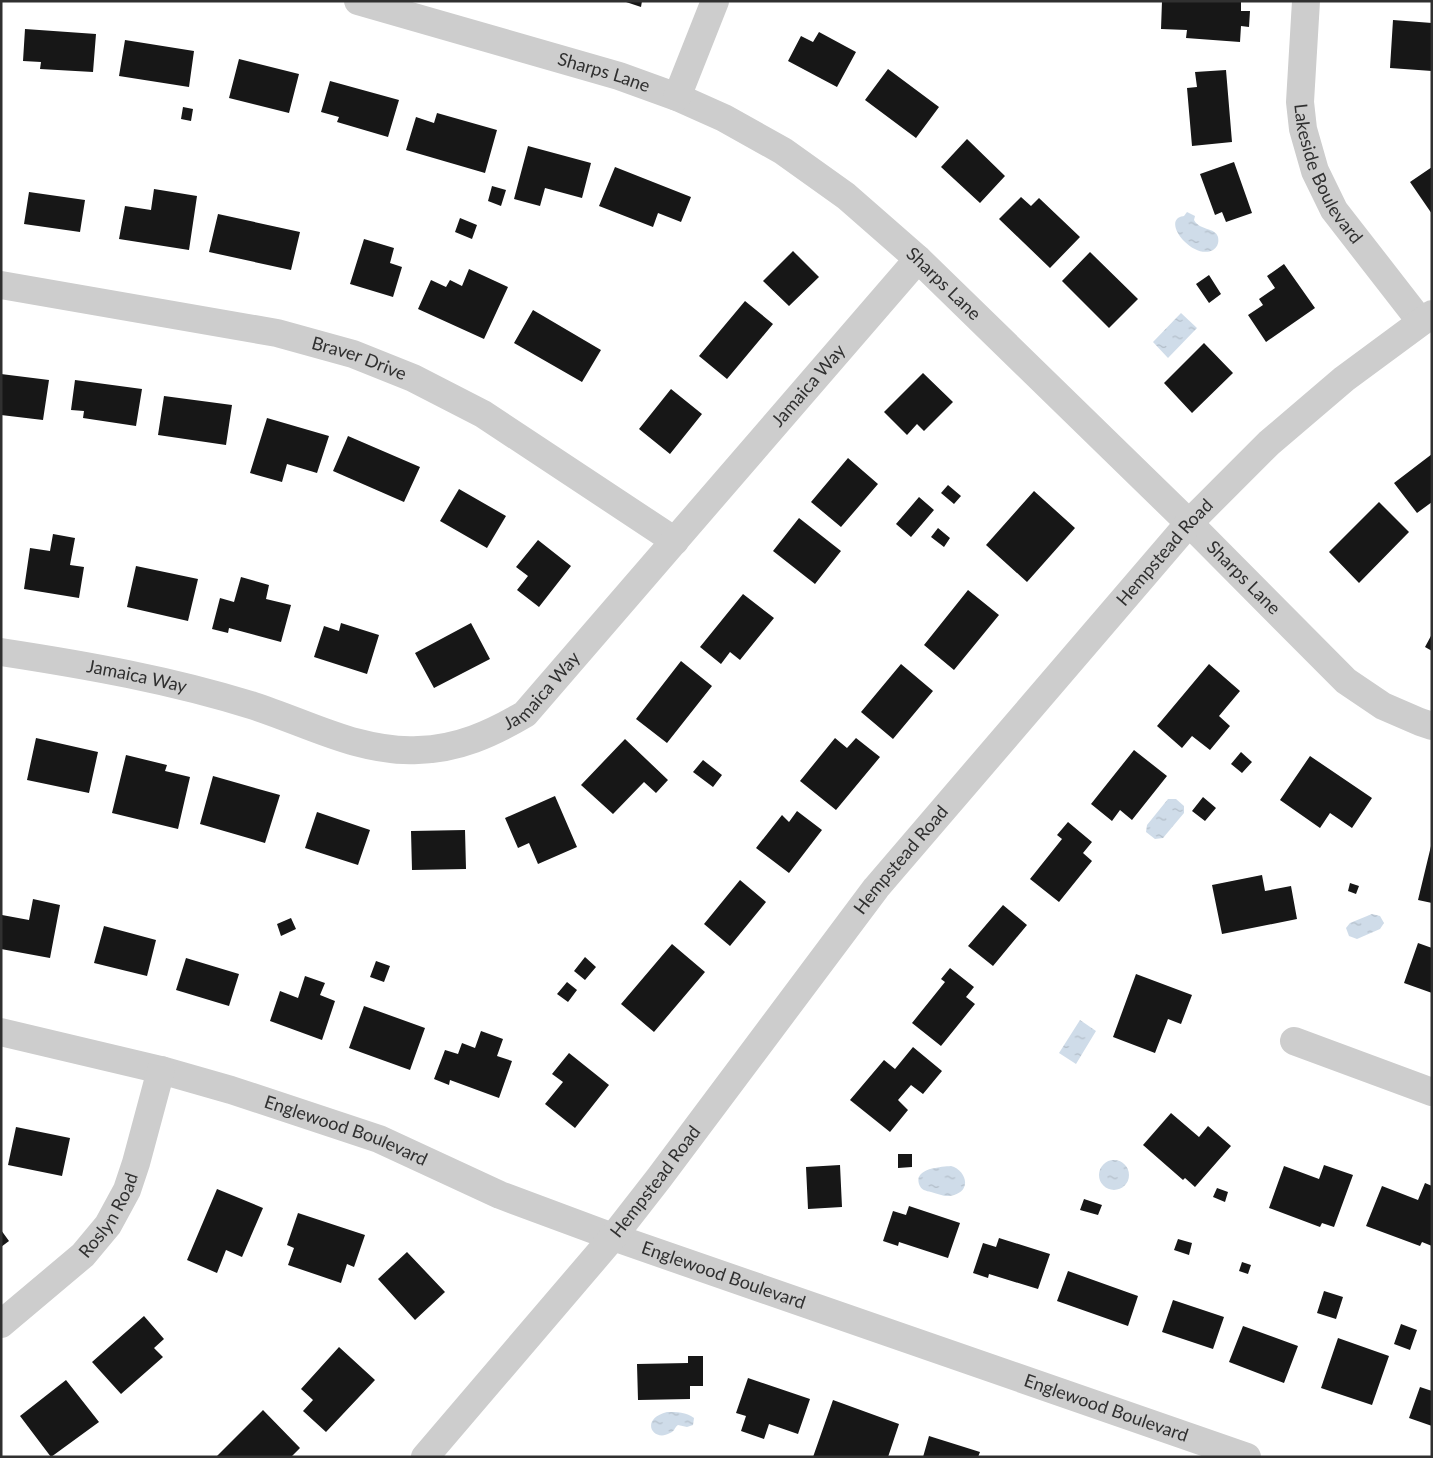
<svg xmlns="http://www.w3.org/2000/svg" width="1433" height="1458" viewBox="0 0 1433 1458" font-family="Lato,sans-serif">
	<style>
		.water { fill: url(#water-ripples) }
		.building { fill: #171717 }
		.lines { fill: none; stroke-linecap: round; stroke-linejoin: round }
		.minor { stroke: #cdcdcd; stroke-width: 28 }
		.labels { text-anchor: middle; stroke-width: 5; stroke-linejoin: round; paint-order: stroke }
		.street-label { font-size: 18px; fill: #303030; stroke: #fff }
	</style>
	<defs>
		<pattern id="water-ripples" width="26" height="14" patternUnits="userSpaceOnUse" patternTransform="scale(1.25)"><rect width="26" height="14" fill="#cfdce9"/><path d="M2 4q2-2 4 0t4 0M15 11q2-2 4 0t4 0" fill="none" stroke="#b2bdc8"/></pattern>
	</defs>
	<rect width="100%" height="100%" fill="#fff"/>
	<!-- water -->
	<path class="water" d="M 1187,212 L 1195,216 L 1194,220 C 1200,231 1215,227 1218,237 C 1219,242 1218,247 1213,250 C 1193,261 1159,219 1184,216 Z
		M 1181,313 L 1197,328 L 1168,358 L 1153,342 Z
		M 1168,799 L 1176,799 L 1184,806 L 1184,813 L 1163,838 L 1155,839 L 1146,832 L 1147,825 Z
		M 1372,914 L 1380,916 L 1384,923 L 1380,929 L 1357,939 L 1349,936 L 1346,928 L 1350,923 Z
		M 1080,1020 L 1096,1031 L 1076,1064 L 1059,1053 Z
		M1099 1175a15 15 0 1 1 30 0a15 15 0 1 1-30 0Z
		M 951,1166 C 966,1170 972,1190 954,1195 C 947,1198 938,1194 931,1192 C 926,1191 921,1190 919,1184 C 914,1168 941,1167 951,1166 Z
		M 667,1412 C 677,1412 686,1412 694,1418 L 693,1425 L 687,1427 L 678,1425 C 674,1428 675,1431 670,1433 C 653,1443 639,1419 667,1412 Z"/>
	<!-- building -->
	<path class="building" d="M 623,1 L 642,1 L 641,7 Z
		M 1162,1 L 1241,1 L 1241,11 L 1250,11 L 1249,27 L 1241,26 L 1240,42 L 1186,38 L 1187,30 L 1161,29 Z
		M 1393,20 L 1432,23 L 1432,71 L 1390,68 Z
		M 25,29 L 96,34 L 93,72 L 40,69 L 41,62 L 23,61 Z
		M 819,32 L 856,52 L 837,87 L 788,61 L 801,36 L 813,42 Z
		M 125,40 L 194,51 L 189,87 L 119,76 Z
		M 239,59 L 299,74 L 289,113 L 229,98 Z
		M 888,69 L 939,107 L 916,138 L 865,100 Z
		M 1226,70 L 1232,142 L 1192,146 L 1187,88 L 1197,87 L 1195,72 Z
		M 330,81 L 399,100 L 388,137 L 337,122 L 339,117 L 321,112 Z
		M 183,107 L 193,109 L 191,121 L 181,119 Z
		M 437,113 L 497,130 L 485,173 L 406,150 L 416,117 L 434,123 Z
		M 967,139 L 1005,176 L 980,203 L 941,167 Z
		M 528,146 L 591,163 L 582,198 L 545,188 L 540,206 L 514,199 Z
		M 1234,162 L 1252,213 L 1226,222 L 1222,212 L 1215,215 L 1200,174 Z
		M 615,167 L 691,197 L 681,222 L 658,213 L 653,227 L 599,206 Z
		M 1432,167 L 1432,214 L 1410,182 Z
		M 492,186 L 506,190 L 501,206 L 488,201 Z
		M 154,189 L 197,196 L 189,250 L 119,239 L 125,206 L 151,210 Z
		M 29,192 L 85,200 L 80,232 L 24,224 Z
		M 1021,197 L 1031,206 L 1039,198 L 1080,237 L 1050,268 L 999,219 Z
		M 218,214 L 300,232 L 291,270 L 209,252 Z
		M 460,218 L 477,225 L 472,239 L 455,232 Z
		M 364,239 L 394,248 L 390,263 L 402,267 L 393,297 L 350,284 Z
		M 793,251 L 819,277 L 789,306 L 763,281 Z
		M 1090,252 L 1138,299 L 1109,328 L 1062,281 Z
		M 1284,264 L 1315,308 L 1266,342 L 1248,315 L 1263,305 L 1259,299 L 1275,288 L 1267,276 Z
		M 469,269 L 508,287 L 484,339 L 418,309 L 431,280 L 446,287 L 450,280 L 462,286 Z
		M 1209,275 L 1221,294 L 1209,303 L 1196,284 Z
		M 745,301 L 773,324 L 727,379 L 699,356 Z
		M 533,310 L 601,350 L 582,382 L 514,343 Z
		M 1204,343 L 1233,373 L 1192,413 L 1164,383 Z
		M 923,373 L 953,402 L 924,431 L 917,424 L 907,435 L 884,412 Z
		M 1,374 L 49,380 L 43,420 L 1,415 Z
		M 75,380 L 142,389 L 136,426 L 83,418 L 84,411 L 71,410 Z
		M 671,389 L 702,414 L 670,454 L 639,429 Z
		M 164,396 L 232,405 L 226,445 L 158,435 Z
		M 267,418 L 329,436 L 317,473 L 287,464 L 282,482 L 250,473 Z
		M 348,436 L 420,467 L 404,502 L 333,471 Z
		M 1432,454 L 1432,502 L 1417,513 L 1394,483 Z
		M 848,458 L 878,484 L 841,527 L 811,502 Z
		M 948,485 L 961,496 L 954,504 L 941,493 Z
		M 459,489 L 506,516 L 487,548 L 440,521 Z
		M 1034,491 L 1075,528 L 1027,582 L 986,545 Z
		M 919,497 L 934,510 L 911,537 L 896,524 Z
		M 1379,502 L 1409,532 L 1359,583 L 1329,552 Z
		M 799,518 L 841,551 L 815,584 L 773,551 Z
		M 938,528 L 950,538 L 944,547 L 931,537 Z
		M 53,534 L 75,538 L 70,565 L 84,567 L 79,598 L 24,589 L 30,548 L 50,551 Z
		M 538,540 L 571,566 L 539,607 L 517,590 L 528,576 L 516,567 Z
		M 136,566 L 198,579 L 188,621 L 127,607 Z
		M 241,577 L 269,585 L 266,599 L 291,605 L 281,642 L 229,628 L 228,633 L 212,629 L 220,598 L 234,602 Z
		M 968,590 L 999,615 L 954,670 L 924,645 Z
		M 743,594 L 774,618 L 740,660 L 730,652 L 721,664 L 700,647 Z
		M 341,623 L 379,635 L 367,674 L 314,657 L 324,626 L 339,631 Z
		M 471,623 L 490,659 L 434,688 L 415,653 Z
		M 1432,634 L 1432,651 L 1425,647 Z
		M 681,661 L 712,686 L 667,743 L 636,719 Z
		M 901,664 L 933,691 L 893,739 L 861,712 Z
		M 1209,664 L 1240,691 L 1219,716 L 1230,726 L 1210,750 L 1192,736 L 1182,748 L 1157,726 Z
		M 36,738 L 98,752 L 89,793 L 27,780 Z
		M 835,738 L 847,748 L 856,738 L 880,757 L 836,810 L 800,781 Z
		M 625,739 L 668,780 L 656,793 L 644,782 L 613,814 L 581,785 Z
		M 1134,750 L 1167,776 L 1132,820 L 1120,810 L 1112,821 L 1091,804 Z
		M 1241,752 L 1252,762 L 1242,773 L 1231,764 Z
		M 126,755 L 167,765 L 165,771 L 190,777 L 178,829 L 112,813 Z
		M 1310,756 L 1372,798 L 1352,828 L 1330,813 L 1320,828 L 1280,800 Z
		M 703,760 L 722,775 L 713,787 L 693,772 Z
		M 213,776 L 280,795 L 265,843 L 200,824 Z
		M 555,796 L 577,847 L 538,864 L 529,843 L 518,848 L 505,818 Z
		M 1203,797 L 1216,808 L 1205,821 L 1192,811 Z
		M 797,811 L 822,830 L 789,873 L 756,848 L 782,815 L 789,822 Z
		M 317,812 L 370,830 L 358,865 L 305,848 Z
		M 1068,822 L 1092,842 L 1083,853 L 1092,861 L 1059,902 L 1030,879 L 1062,839 L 1057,835 Z
		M 465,830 L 466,869 L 412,870 L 411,831 Z
		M 1431,846 L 1432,847 L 1432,903 L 1418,900 Z
		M 1262,875 L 1265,891 L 1291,886 L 1297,919 L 1222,934 L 1212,885 Z
		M 740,880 L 766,902 L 730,946 L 704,924 Z
		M 1350,883 L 1359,886 L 1356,894 L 1348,891 Z
		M 33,899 L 60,905 L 50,958 L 1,949 L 2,915 L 29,920 Z
		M 1003,905 L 1027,925 L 993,966 L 968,946 Z
		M 291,918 L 296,929 L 281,936 L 277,924 Z
		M 104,926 L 156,940 L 147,976 L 94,963 Z
		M 1418,943 L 1432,948 L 1432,993 L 1404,983 Z
		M 672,944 L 705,972 L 654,1032 L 621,1004 Z
		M 585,957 L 596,967 L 585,980 L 574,971 Z
		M 186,958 L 239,974 L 229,1006 L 176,990 Z
		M 376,961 L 390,966 L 384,982 L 370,977 Z
		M 950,968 L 974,987 L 966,997 L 975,1004 L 941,1046 L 912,1023 L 945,982 L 941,979 Z
		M 1136,974 L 1192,995 L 1181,1024 L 1168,1019 L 1155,1053 L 1113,1037 Z
		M 305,976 L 325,983 L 320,995 L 335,1001 L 322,1040 L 270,1021 L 280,991 L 298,998 Z
		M 567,982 L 577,990 L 568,1002 L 557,994 Z
		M 364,1006 L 425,1028 L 410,1070 L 349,1048 Z
		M 481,1031 L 503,1039 L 497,1056 L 512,1061 L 499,1098 L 450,1080 L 449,1085 L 434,1079 L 445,1050 L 458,1054 L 462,1043 L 475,1048 Z
		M 913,1047 L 942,1071 L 923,1094 L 911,1085 L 898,1100 L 908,1110 L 890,1132 L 850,1100 L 884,1060 L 895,1069 Z
		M 569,1053 L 609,1085 L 575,1128 L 545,1104 L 563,1082 L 552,1074 Z
		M 1171,1113 L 1199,1137 L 1208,1126 L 1231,1146 L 1195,1187 L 1185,1178 L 1183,1180 L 1143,1145 Z
		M 16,1127 L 70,1138 L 62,1176 L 8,1165 Z
		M 898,1154 L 912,1154 L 912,1167 L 898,1168 Z
		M 840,1165 L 842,1207 L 808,1209 L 806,1167 Z
		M 1324,1165 L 1353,1175 L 1334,1227 L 1322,1223 L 1320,1227 L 1269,1208 L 1284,1166 L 1319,1179 Z
		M 1425,1183 L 1432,1186 L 1432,1246 L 1422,1242 L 1420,1246 L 1366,1226 L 1382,1186 L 1418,1200 Z
		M 1217,1188 L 1228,1192 L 1225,1202 L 1213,1197 Z
		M 217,1189 L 263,1208 L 242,1257 L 226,1250 L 217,1273 L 187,1260 Z
		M 1084,1199 L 1102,1205 L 1098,1215 L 1080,1210 Z
		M 909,1206 L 960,1223 L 948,1258 L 899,1242 L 898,1246 L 883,1241 L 893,1211 L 906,1215 Z
		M 298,1213 L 365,1235 L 354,1267 L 347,1264 L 341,1283 L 288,1265 L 294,1248 L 287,1245 Z
		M 1,1230 L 9,1241 L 1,1247 Z
		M 999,1238 L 1050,1254 L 1038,1289 L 989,1274 L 988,1278 L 973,1273 L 983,1243 L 996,1247 Z
		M 1178,1239 L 1192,1243 L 1189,1255 L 1174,1250 Z
		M 407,1252 L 445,1292 L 415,1320 L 378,1279 Z
		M 1242,1262 L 1251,1265 L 1248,1274 L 1239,1271 Z
		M 1068,1271 L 1138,1296 L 1128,1326 L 1057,1301 Z
		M 1324,1291 L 1343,1297 L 1336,1319 L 1317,1313 Z
		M 1173,1300 L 1224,1317 L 1213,1349 L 1162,1332 Z
		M 144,1316 L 164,1339 L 154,1348 L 163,1357 L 121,1394 L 92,1362 Z
		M 1401,1324 L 1417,1330 L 1410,1350 L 1394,1344 Z
		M 1243,1326 L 1298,1346 L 1284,1383 L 1229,1362 Z
		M 1338,1338 L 1389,1356 L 1372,1405 L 1321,1388 Z
		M 339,1347 L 375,1380 L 326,1432 L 303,1411 L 313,1400 L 301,1389 Z
		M 688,1356 L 703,1356 L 703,1386 L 690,1386 L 690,1399 L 638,1400 L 637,1364 L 688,1363 Z
		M 748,1378 L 810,1399 L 798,1434 L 769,1424 L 764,1439 L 741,1431 L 746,1416 L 736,1413 Z
		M 66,1380 L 99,1422 L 51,1457 L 20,1416 Z
		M 1420,1387 L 1432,1391 L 1432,1426 L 1409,1418 Z
		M 833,1400 L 899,1424 L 888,1457 L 813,1457 Z
		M 263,1410 L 300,1448 L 291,1457 L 216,1457 Z
		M 929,1436 L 980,1452 L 978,1457 L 923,1457 Z"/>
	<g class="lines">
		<!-- minor -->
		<g class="minor">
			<path id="s1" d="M 358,1 L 619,76 L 677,97 L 724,118 L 783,151 L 846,196 L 918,259 L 1189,523 L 1346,681 L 1383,706 L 1420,722 L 1432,726"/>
			<path id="s2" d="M 1306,1 L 1300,102 L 1303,129 L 1315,171 L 1334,210 L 1421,322"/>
			<path d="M 677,97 L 715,1"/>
			<path id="s3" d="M 1,285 L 277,333 L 353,354 L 413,378 L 483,414 L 675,541"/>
			<path id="s4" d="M 1,652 C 86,665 171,680 254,706 C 307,723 360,753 418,750 C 458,749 491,734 525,714 L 918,259"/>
			<path id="s5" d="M 1,1032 L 161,1070 L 231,1090 L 379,1139 L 500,1195 L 613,1237 L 1247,1457"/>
			<path d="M 1294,1041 L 1432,1092"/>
			<path id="s6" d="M 1,1324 L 83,1255 L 108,1225 L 127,1190 L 136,1163 L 161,1070"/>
			<path id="s7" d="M 425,1457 L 613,1237 L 659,1178 L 876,888 L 1189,523 L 1269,443 L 1344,379 L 1432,314"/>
		</g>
	</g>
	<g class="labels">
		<!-- street labels -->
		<g class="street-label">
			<text dy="6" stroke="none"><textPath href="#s1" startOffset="256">Sharps Lane</textPath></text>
			<text dy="6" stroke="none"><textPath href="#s2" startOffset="179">Lakeside Boulevard</textPath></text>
			<text dy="6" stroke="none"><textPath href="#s1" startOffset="661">Sharps Lane</textPath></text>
			<text dy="6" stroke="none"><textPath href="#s3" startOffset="366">Braver Drive</textPath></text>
			<text dy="6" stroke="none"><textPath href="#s4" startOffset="978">Jamaica Way</textPath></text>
			<text dy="6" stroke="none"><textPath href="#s7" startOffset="1169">Hempstead Road</textPath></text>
			<text dy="6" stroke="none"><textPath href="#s1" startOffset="1081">Sharps Lane</textPath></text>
			<text dy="6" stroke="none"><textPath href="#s4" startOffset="138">Jamaica Way</textPath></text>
			<text dy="6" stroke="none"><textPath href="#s4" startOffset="572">Jamaica Way</textPath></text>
			<text dy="6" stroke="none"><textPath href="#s7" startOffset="764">Hempstead Road</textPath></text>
			<text dy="6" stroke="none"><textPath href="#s5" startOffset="359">Englewood Boulevard</textPath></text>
			<text dy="6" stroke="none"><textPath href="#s7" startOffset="359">Hempstead Road</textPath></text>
			<text dy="6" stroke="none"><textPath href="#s6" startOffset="155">Roslyn Road</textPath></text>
			<text dy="6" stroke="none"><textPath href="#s5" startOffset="764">Englewood Boulevard</textPath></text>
			<text dy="6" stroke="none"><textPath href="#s5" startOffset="1169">Englewood Boulevard</textPath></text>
		</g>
	</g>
	<!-- border -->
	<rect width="1433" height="1458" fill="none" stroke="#303030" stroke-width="5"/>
</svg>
